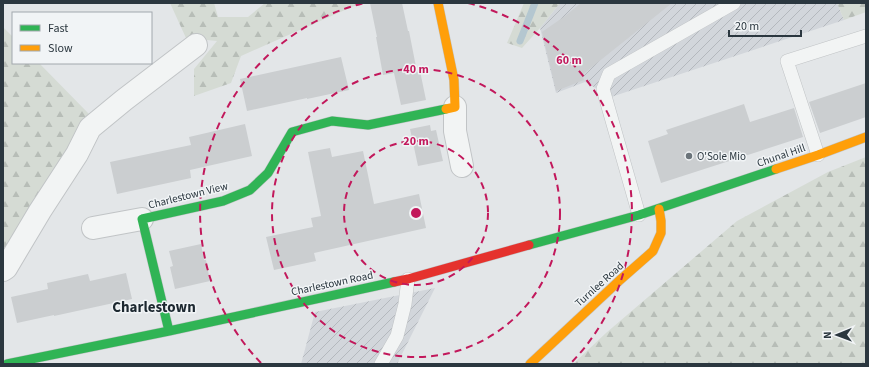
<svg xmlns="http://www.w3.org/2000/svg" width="869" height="367" viewBox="0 0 869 367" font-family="'Source Sans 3',sans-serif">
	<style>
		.industrial { fill: url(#industrial-furrows) }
		.forest { fill: url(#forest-firs) }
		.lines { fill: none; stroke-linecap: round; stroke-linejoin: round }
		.stream { stroke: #b4c7d0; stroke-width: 7 }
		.building { fill: #cbced0 }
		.lane-casing { stroke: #c1c4c6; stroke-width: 14 }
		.street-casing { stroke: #c1c4c6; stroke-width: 24 }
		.fast-casing { stroke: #c1c4c6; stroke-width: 10 }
		.slow-casing { stroke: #c1c4c6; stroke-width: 10 }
		.jam-casing { stroke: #c1c4c6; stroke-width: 10 }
		.lane { stroke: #f2f4f4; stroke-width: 13 }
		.street { stroke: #f2f4f4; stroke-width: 22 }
		.fast { stroke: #30b455; stroke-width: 9 }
		.slow { stroke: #ff9f0a; stroke-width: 9 }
		.jam { stroke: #e5322d; stroke-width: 9 }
		.ring { fill: none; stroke: #c2185b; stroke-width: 2; stroke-dasharray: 7 5 }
		.poi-dot { fill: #6b747a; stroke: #f1f4f6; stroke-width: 1.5 }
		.labels { text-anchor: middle; stroke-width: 3; stroke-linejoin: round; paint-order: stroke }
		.street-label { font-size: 11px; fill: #2b373f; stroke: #f1f4f6 }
		.poi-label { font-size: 11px; fill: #2b373f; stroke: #f1f4f6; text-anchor: start }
		.district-label { font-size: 15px; font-weight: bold; fill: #1d2830; stroke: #f1f4f6 }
		.centre { fill: #c2185b; stroke: #f1f4f6; stroke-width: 2 }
		.ring-label { font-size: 12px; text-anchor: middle; font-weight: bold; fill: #c2185b; stroke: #f1f4f6; stroke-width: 3; stroke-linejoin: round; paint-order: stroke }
	</style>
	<defs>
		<pattern id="industrial-furrows" width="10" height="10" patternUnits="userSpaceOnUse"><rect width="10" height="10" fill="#d2d6db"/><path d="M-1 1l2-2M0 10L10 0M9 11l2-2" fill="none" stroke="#b4b8bd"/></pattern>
		<pattern id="forest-firs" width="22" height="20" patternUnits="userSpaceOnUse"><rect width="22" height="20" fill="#d5dbd4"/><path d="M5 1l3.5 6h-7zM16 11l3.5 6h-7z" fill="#b7bdb7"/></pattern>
	</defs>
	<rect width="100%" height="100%" fill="#e3e6e8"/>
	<!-- industrial -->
	<path class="industrial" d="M 560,3 L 837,3 L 844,20 L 611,97 L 585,82 L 556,93 L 540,28 Z
		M 435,288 L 397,364 L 301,364 L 315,312 Z"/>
	<!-- forest -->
	<path class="forest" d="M 170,3 L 214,3 L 218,17 L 248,17 L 265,3 L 357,3 L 354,6 L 241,56 L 231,83 L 194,96 L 194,69 L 217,41 L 186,38 Z
		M 524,3 L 560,3 L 540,28 L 522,48 L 507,43 Z
		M 837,3 L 866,3 L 866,12 L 844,20 Z
		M 3,27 L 13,37 L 13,63 L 39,63 L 90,115 L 71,157 L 3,256 Z
		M 866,157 L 866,364 L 573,364 L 606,333 L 737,221 L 828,172 Z"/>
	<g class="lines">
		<!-- stream -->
		<path class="stream" d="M 520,41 L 535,3"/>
	</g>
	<!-- building -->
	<path class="building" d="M 370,3 L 402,3 L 408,31 L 409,31 L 417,72 L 420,71 L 426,100 L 401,105 L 394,73 L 383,75 L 376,37 L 377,37 Z
		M 581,3 L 672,3 L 582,75 L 584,80 L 556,91 L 542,32 L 565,16 Z
		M 341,57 L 349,90 L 307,99 L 307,98 L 247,111 L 240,79 Z
		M 866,83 L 866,117 L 820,133 L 809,102 Z
		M 744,104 L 750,122 L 794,108 L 803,137 L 661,183 L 648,141 L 668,134 L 666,130 Z
		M 245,124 L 252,156 L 190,170 L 191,178 L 117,194 L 110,162 L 191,145 L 189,137 Z
		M 430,125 L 431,131 L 436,130 L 443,161 L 418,166 L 410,129 Z
		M 330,148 L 332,157 L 363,151 L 374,204 L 419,194 L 426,228 L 314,253 L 316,261 L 274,270 L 266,237 L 313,227 L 311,218 L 321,216 L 308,152 Z
		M 201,244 L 204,260 L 206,260 L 210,281 L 175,289 L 170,267 L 173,266 L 169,251 Z
		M 126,273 L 132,299 L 54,316 L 54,315 L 17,323 L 11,297 L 48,289 L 47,283 L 88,274 L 90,281 Z"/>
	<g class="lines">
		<!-- lane casing -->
		<g class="lane-casing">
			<path id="lane" d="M 818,155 L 787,61 L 866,36
				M 639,215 L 603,89 L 609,74 L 734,3
				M 381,364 L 397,336 L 405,304 L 408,279"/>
		</g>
		<!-- street casing -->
		<g class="street-casing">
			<path id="street" d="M 455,107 L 455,131 L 462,166
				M 93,228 L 142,219
				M 3,270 L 6,268 L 40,211 L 77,154 L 90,128 L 124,100 L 196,45"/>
		</g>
		<!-- fast casing -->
		<g class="fast-casing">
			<path id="fast" d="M 529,245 L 639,215 L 776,169
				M 169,331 L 142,219 L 223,201 L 250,190 L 268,173 L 292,132 L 332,121 L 368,125 L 446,109
				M 7,364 L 169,331 L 394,282"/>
		</g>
		<!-- slow casing -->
		<g class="slow-casing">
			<path id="slow" d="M 438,3 L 454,80 L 455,107 L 446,109
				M 776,169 L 818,155 L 866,137
				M 530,364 L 620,280 L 653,251 L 661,233 L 661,221 L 659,209"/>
		</g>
		<!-- jam casing -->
		<g class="jam-casing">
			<path id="jam" d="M 394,282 L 408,279 L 529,245"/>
		</g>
		<!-- lane -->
		<use href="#lane" class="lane"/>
		<!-- street -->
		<use href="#street" class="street"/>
		<!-- fast -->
		<use href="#fast" class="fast"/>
		<!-- slow -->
		<use href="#slow" class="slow"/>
		<!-- jam -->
		<use href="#jam" class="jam"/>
	</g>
	<!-- distance rings -->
	<g class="ring">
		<circle cx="416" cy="213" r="72"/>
		<circle cx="416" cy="213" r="144"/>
		<path d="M261 363A216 216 0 0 1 364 3M468 3A216 216 0 0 1 571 363"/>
	</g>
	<!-- markers -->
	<circle class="poi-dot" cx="689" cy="156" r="4"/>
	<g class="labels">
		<!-- street labels -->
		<g class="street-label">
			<text transform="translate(781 155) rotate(-19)" y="4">Chunal Hill</text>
			<text transform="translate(188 195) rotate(-14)" y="4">Charlestown View</text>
			<text transform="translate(332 283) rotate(-12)" y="4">Charlestown Road</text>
			<text transform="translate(599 284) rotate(-42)" y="4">Turnlee Road</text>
		</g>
		<!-- poi labels -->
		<g class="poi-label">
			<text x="697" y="160">O'Sole Mio</text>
		</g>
		<!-- district labels -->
		<g class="district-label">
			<text x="154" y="312">Charlestown</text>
		</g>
	</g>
	<circle cx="416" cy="213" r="6" class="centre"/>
	<g class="ring-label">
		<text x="569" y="64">60 m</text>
		<text x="416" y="73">40 m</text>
		<text x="416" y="145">20 m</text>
	</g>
	<!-- border -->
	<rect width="869" height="367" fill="none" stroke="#2b373f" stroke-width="8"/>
	<!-- legend -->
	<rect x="12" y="12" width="140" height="52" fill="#f1f4f6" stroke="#a2a8ad"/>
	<rect x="20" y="25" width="20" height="6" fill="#30b455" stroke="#a2a8ad"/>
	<text x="48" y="32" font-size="12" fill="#2b373f">Fast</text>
	<rect x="20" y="45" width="20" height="6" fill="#ff9f0a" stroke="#a2a8ad"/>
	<text x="48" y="52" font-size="12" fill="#2b373f">Slow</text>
	<!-- north arrow -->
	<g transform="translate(837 335) rotate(269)" stroke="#f1f4f6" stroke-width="3" paint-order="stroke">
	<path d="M0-3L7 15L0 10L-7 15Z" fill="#2b373f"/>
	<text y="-6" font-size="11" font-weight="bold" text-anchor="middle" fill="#2b373f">N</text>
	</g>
	<!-- scale -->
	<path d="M729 30v6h72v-6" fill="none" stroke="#2b373f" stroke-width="2"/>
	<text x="735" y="30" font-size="12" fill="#2b373f" stroke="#f1f4f6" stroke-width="3" paint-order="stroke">20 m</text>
</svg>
